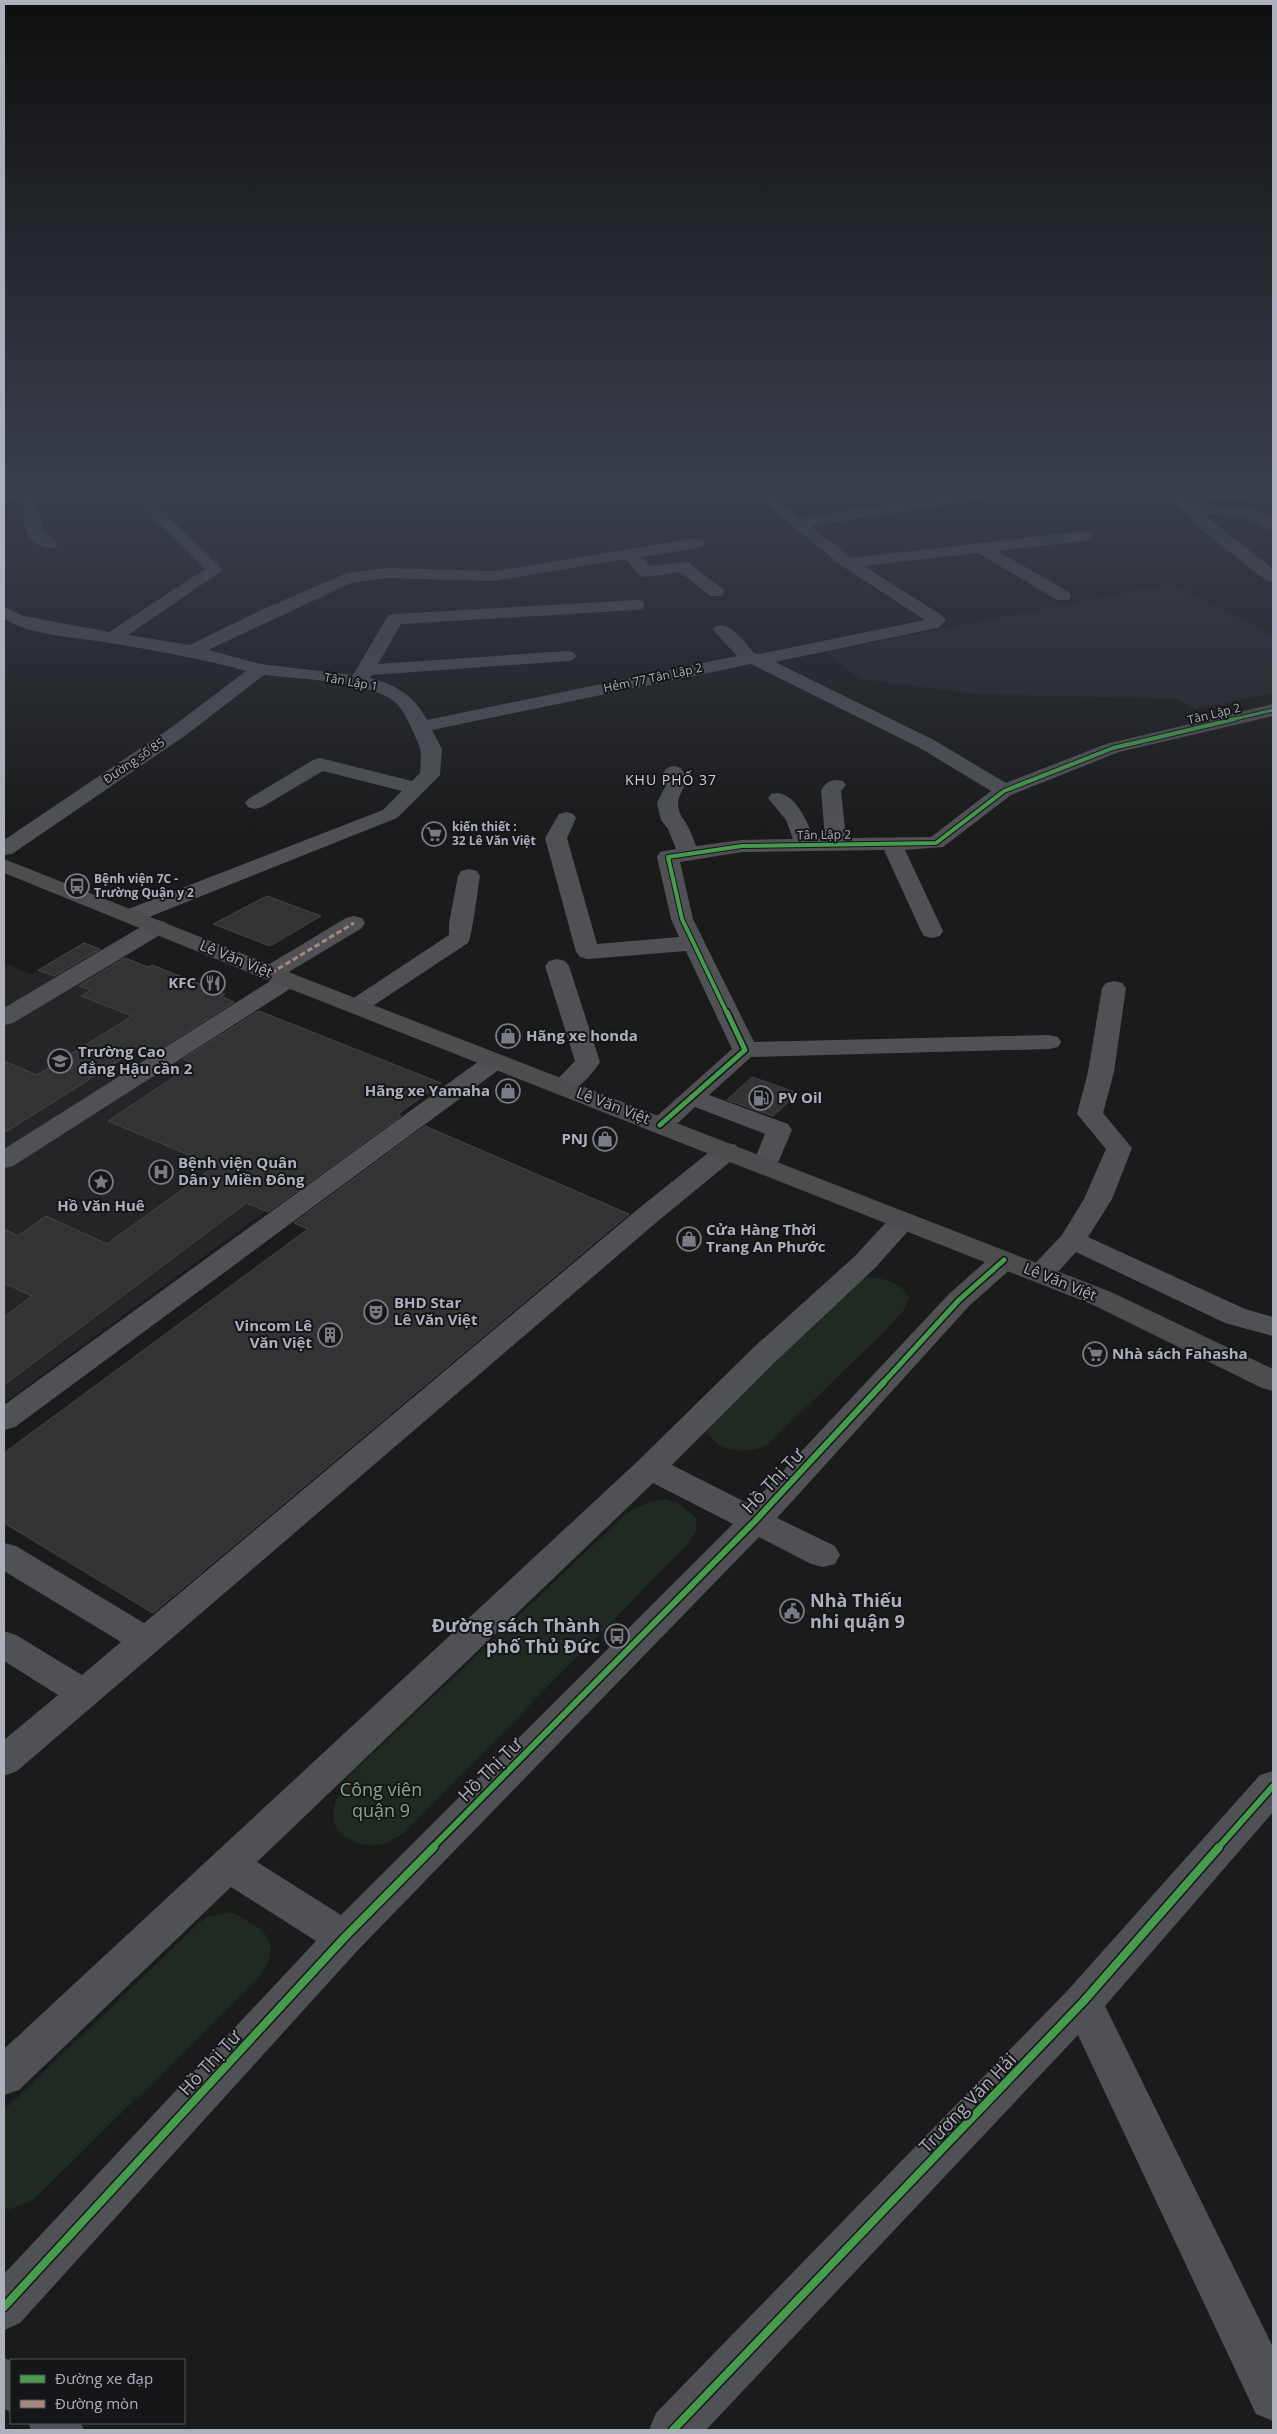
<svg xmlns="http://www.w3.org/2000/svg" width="1277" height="2434" viewBox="0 0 1277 2434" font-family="'Open Sans',sans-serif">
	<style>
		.built { fill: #252528 }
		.green { fill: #212923 }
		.building { fill: #333334; stroke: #444548 }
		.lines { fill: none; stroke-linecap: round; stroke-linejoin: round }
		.minor { fill: #4f5155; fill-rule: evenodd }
		.major { fill: #4d4d50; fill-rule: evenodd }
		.quiet { stroke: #a5887d; stroke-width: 3; stroke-dasharray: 5.5 3; stroke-linecap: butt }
		.cycleway-far4-casing { stroke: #161518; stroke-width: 5 }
		.cycleway-far3-casing { stroke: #161518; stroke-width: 6 }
		.cycleway-far2-casing { stroke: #161518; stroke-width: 8 }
		.cycleway-far1-casing { stroke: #161518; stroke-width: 9 }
		.cycleway-casing { stroke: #161518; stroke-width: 11 }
		.cycleway-far4 { stroke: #469c4c; stroke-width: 3 }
		.cycleway-far3 { stroke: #469c4c; stroke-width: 4 }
		.cycleway-far2 { stroke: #469c4c; stroke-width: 5 }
		.cycleway-far1 { stroke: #469c4c; stroke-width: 6 }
		.cycleway { stroke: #469c4c; stroke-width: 8 }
		.labels { text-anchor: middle; stroke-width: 4; stroke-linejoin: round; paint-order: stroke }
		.far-street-label { font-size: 12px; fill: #adb0bd; stroke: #161518 }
		.far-poi-label { font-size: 12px; font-weight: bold; fill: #adb0bd; stroke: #161518; text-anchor: start }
		.far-neighbourhood-label { font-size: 14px; letter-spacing: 1px; fill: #ced0d8; stroke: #161518 }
		.street-label { font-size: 15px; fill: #adb0bd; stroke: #161518 }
		.poi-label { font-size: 15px; font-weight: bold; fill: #adb0bd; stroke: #161518; text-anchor: start }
		.near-street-label { font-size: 18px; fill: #adb0bd; stroke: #161518 }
		.near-poi-label { font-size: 18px; font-weight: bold; fill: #adb0bd; stroke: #161518; text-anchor: start }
		.near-park-label { font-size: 18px; fill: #84a88a; stroke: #161518 }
	</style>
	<rect width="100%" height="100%" fill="#1b1b1c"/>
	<!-- built -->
	<path class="built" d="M 1173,583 L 1273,636 L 1273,693 L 1194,709 L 1177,699 L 976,694 L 860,679 L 826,652 Z
		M 84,943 L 148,968 L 152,965 L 225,994 L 222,996 L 224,998 L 441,1083 L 4,1403 L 4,963 L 31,974 Z"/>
	<!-- green -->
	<path class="green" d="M 869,1277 C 886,1279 900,1282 909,1297 L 904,1310 L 883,1333 L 766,1446 C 743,1454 716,1453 705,1427 L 854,1282 Z
		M 665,1499 L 679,1503 L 696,1518 L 696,1531 L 688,1544 L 403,1834 C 396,1837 387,1844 379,1845 C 369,1847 358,1844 349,1839 C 322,1825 335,1797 348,1777 L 627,1513 L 649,1502 Z
		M 231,1912 C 249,1921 279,1934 269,1960 C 266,1967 260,1975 256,1981 L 34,2199 L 11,2209 L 4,2209 L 4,2110 L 197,1925 L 206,1917 Z"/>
	<!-- building -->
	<path class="building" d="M 267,896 L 321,916 L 270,946 L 213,924 Z
		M 84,943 L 100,949 L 54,976 L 38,970 Z
		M 125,958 L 148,967 L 152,965 L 225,994 L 221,996 L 234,1002 L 158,1050 L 144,1045 L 4,1133 L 4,1061 L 37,1075 L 132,1016 L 81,996 L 91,990 L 79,986 Z
		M 259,1011 L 441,1083 L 398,1114 L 401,1116 L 268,1212 L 246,1203 L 4,1385 L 4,1317 L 32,1296 L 4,1283 L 4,1229 L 18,1236 L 46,1216 L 107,1244 L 215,1166 L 108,1121 L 194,1064 L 183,1059 Z
		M 752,1077 L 798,1093 L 773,1116 L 727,1100 Z
		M 425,1126 L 629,1214 L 153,1613 L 4,1523 L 4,1453 L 308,1229 L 294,1223 Z"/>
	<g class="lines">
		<!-- minor -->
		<path class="minor" d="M 123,487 L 138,487 L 223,570 L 128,635 L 190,645 L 261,610 L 347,573 L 387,568 L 495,571 L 697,538 L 703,540 L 705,543 L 703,546 L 697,548 L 642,557 L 650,566 L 683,562 L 689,563 L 722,588 L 724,592 L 722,596 L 710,596 L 680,572 L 646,577 L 640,576 L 626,559 L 495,581 L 387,578 L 351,583 L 208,650 L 261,664 L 353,675 L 386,619 L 389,615 L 395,614 L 636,600 L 642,601 L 645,605 L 642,609 L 636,610 L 401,624 L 378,664 L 567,651 L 573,652 L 576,656 L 573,660 L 567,661 L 372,675 L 370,678 C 396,685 414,695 427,720 L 737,656 L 713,630 L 716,626 C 732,622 744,642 754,653 L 760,654 L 925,620 L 842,566 L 745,487 L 761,487 L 801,518 L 1002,487 L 1010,492 L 1007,495 L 811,526 L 851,558 L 1085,531 L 1091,533 L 1093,536 L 1085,541 L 997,551 L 1069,592 L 1071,596 L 1069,600 L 1057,600 L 978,553 L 864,566 L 943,616 L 946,620 L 938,628 L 932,629 L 775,662 L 934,740 L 1006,783 L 1106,744 L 1273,704 L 1273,716 L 1119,752 L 1011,795 L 943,847 L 905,850 L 943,931 L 940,936 L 932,938 L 924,936 L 921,931 L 884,850 L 742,852 L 680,862 L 693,919 L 754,1042 L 1049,1035 L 1058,1037 L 1061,1042 L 1058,1047 L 1049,1049 L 751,1057 L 709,1095 L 788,1124 L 792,1130 L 774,1172 L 765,1174 L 756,1172 L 752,1166 L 765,1134 L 695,1107 C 681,1120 670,1135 651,1131 L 647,1125 L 732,1049 L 686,951 L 588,959 L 580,957 L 576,952 L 545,838 L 559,814 L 566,812 L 573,814 L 576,818 L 567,838 L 597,944 L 679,937 L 671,919 L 657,857 L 660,852 L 676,849 L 668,829 L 661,820 L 657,803 L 665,787 L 664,772 L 667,768 L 674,766 L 681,768 C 692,784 678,791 678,804 C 678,813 683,818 687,825 C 691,831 693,839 696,846 L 742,840 L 793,839 L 786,820 L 768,798 L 771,794 C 794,788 807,821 814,839 L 825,838 L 821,790 C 827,781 832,778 843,781 L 846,785 L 841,791 L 846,838 L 931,837 L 991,791 L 920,748 L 751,664 L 432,730 L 442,749 L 440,775 L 397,818 L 139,921 L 131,923 L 123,921 L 120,916 L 123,911 L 383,810 L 402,791 L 323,771 L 262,807 L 255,809 L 248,807 L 245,803 L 248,799 L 313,760 L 320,758 L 412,781 L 420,773 C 422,746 421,750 411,727 C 407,719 403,710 397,704 C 375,681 297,679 264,675 L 186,735 L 12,854 L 4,855 L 4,840 L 172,727 L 246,671 C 199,658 152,650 104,642 C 72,637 32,635 4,619 L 4,607 L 24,616 L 109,632 L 205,569 Z
			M 1162,487 L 1178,487 L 1193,505 C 1222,506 1249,503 1273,519 L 1273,531 L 1243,516 L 1203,514 L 1273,569 L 1273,582 L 1267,581 L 1203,531 Z
			M 1269,487 L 1273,487 L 1273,496 L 1213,501 L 1205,496 L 1213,491 Z
			M 4,489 L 29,492 L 39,509 L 43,531 L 58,544 L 56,547 C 43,551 28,540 25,527 C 23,518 24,511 22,503 L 19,499 L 4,499 Z
			M 469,869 L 477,871 L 480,876 C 478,887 472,938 468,943 L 365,1011 L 357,1013 L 349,1011 L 345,1006 L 349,1001 L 449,935 L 449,923 L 458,876 L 461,871 Z
			M 354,916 L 362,918 L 365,923 L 362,928 L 287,973 L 296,975 L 300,980 L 296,985 L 13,1166 L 4,1168 L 4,1149 L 272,980 L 263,978 L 259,973 L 263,968 L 346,918 Z
			M 157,920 L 165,922 L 168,927 L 165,932 L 13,1023 L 4,1025 L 4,1008 L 149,922 Z
			M 557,959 L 565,961 L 569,966 L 600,1062 C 590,1077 574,1097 554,1092 L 550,1087 L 575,1061 L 545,966 L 549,961 Z
			M 1114,981 L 1122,983 L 1126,988 L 1114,1072 L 1103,1113 L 1132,1148 L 1112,1199 L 1088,1237 L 1245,1309 L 1273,1317 L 1273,1336 L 1225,1323 L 1076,1252 C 1061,1267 1053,1285 1030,1279 L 1026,1273 L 1062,1235 L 1084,1199 L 1106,1149 L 1077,1114 L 1088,1072 L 1102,988 L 1106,983 Z
			M 495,1054 L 504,1056 L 507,1061 L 504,1066 L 15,1427 L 4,1430 L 4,1405 L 486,1056 Z
			M 727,1143 L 736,1145 L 740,1151 L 736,1157 L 658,1221 L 17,1771 L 4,1776 L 4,1740 L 58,1695 L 4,1661 L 4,1631 L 16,1635 L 82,1675 L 121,1642 L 4,1571 L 4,1543 L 16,1546 L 144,1623 L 638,1209 L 718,1145 Z
			M 903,1213 L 913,1215 L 917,1221 L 875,1268 L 775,1362 L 672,1465 L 751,1505 L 949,1294 L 994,1254 L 1004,1251 L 1014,1254 L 1018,1260 L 1014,1266 L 969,1306 L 777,1518 L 835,1546 L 840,1555 L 835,1564 L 823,1567 L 811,1564 L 759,1537 L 358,1950 L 20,2323 L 4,2330 L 4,2274 L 316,1941 L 231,1887 L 19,2090 L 4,2095 L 4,2049 L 639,1460 L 753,1348 L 855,1256 L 893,1215 ZM 653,1483 L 733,1524 L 341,1915 L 257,1862 Z
			M 1273,1771 L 1273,1812 L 1105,2006 L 1273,2347 L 1273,2421 L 1256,2414 L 1078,2035 L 706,2430 L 649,2430 L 656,2413 L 1069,1989 L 1260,1775 Z
			M 4,2358 L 11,2361 L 11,2412 L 4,2409 Z
			M 28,2423 L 81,2423 L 84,2430 L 31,2430 Z"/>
		<!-- major -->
		<path class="major" d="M 4,859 L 296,975 L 1111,1292 L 1273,1369 L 1273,1391 L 1262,1388 L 1091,1304 L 280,985 L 4,873 Z"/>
		<!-- quiet -->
		<path class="quiet" d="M 271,973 L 354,923"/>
		<!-- cycleway-far4 casing -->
		<g class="cycleway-far4-casing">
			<path id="cycleway-far4" d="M 1230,720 L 1273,710"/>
		</g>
		<!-- cycleway-far3 casing -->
		<g class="cycleway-far3-casing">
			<path id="cycleway-far3" d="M 727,1013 L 682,919 L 668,857 L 742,846 L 936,843 L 1004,791 L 1113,748 L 1235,719"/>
		</g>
		<!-- cycleway-far2 casing -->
		<g class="cycleway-far2-casing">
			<path id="cycleway-far2" d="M 660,1125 L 745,1050 L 727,1012
				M 883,1383 L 959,1300 L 1004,1260"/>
		</g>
		<!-- cycleway-far1 casing -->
		<g class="cycleway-far1-casing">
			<path id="cycleway-far1" d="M 432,1848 L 755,1521 L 884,1382
				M 1218,1848 L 1273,1786"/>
		</g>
		<!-- cycleway casing -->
		<g class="cycleway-casing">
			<path id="cycleway" d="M 4,2307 L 344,1938 L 434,1847
				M 673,2430 L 1083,2002 L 1219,1847"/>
		</g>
		<!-- cycleway-far4 -->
		<use href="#cycleway-far4" class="cycleway-far4"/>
		<!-- cycleway-far3 -->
		<use href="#cycleway-far3" class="cycleway-far3"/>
		<!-- cycleway-far2 -->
		<use href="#cycleway-far2" class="cycleway-far2"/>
		<!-- cycleway-far1 -->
		<use href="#cycleway-far1" class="cycleway-far1"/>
		<!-- cycleway -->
		<use href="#cycleway" class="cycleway"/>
	</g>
	<!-- sky -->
	<linearGradient id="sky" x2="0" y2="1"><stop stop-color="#0f0f0f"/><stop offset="0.59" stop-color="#393f4b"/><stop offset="1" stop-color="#393f4b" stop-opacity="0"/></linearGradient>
	<rect width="1277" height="828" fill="url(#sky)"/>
	<!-- icons -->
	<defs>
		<g id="supermarket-ring" transform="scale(1.25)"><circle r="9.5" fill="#161518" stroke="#7a7c85" stroke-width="1.5"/><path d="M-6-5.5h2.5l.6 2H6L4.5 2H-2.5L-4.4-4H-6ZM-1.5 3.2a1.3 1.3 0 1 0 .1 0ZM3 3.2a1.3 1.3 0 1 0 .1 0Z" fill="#7a7c85"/></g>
		<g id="bus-ring" transform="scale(1.25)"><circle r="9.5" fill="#161518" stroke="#7a7c85" stroke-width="1.5"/><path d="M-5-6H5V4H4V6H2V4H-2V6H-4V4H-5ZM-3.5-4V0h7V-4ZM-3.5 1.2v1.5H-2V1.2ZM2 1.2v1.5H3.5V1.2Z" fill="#7a7c85"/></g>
		<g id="restaurant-ring" transform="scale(1.25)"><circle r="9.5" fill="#161518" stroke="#7a7c85" stroke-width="1.5"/><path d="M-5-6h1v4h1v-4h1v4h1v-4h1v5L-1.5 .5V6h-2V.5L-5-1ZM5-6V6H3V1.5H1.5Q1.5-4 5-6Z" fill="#7a7c85"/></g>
		<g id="shop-ring" transform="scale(1.25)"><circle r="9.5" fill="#161518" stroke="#7a7c85" stroke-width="1.5"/><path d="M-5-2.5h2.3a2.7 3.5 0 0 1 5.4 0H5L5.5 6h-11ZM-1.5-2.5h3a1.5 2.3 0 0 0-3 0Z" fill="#7a7c85"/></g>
		<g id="university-ring" transform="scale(1.25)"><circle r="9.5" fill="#161518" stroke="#7a7c85" stroke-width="1.5"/><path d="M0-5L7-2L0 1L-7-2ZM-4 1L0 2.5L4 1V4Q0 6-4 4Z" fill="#7a7c85"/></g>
		<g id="fuel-ring" transform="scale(1.25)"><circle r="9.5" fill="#161518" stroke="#7a7c85" stroke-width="1.5"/><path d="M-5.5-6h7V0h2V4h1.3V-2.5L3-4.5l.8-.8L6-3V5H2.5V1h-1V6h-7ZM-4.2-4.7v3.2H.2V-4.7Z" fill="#7a7c85"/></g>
		<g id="hospital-ring" transform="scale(1.25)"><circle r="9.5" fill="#161518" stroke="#7a7c85" stroke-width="1.5"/><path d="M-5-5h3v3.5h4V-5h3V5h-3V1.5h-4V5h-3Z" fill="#7a7c85"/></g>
		<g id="sight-ring" transform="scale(1.25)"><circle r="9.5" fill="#161518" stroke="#7a7c85" stroke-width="1.5"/><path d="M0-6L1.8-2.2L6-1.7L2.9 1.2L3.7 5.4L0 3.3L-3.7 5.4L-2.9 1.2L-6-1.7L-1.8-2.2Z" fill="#7a7c85"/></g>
		<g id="theatre-ring" transform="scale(1.25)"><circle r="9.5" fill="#161518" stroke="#7a7c85" stroke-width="1.5"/><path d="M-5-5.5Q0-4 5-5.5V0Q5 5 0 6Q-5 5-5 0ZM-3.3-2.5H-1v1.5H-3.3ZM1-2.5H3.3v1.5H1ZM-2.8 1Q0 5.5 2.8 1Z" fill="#7a7c85"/></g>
		<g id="building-ring" transform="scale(1.25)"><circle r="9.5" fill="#161518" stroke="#7a7c85" stroke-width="1.5"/><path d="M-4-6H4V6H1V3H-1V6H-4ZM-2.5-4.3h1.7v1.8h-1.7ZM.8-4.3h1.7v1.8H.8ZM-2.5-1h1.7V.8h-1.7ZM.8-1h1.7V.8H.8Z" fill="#7a7c85"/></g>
		<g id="civic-ring" transform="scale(1.25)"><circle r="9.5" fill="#161518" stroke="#7a7c85" stroke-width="1.5"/><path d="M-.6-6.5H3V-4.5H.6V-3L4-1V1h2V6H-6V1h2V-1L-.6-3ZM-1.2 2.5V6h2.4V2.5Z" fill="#7a7c85"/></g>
	</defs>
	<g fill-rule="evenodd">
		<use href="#supermarket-ring" x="434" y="834"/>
		<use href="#bus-ring" x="77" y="886"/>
		<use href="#restaurant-ring" x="213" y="983"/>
		<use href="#shop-ring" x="508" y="1036"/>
		<use href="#university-ring" x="60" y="1061"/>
		<use href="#shop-ring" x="508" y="1091"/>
		<use href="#fuel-ring" x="761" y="1098"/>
		<use href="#shop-ring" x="605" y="1139"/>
		<use href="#hospital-ring" x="161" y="1172"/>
		<use href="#sight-ring" x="101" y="1182"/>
		<use href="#shop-ring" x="689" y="1239"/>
		<use href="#theatre-ring" x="376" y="1312"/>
		<use href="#building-ring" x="330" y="1335"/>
		<use href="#supermarket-ring" x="1095" y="1354"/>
		<use href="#civic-ring" x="792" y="1611"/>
		<use href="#bus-ring" x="617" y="1636"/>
	</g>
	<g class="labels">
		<!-- far-street labels -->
		<g class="far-street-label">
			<text transform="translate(653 678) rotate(-12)" y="4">Hẻm 77 Tân Lập 2</text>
			<text transform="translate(351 682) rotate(10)" y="4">Tân Lập 1</text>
			<text transform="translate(1214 714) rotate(-14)" y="4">Tân Lập 2</text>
			<text transform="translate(134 761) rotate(-34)" y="4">Đường số 85</text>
			<text transform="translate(824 835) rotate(-1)" y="4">Tân Lập 2</text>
		</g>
		<!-- far-poi labels -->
		<g class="far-poi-label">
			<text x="452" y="831">kiến thiết :<tspan x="452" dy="14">32 Lê Văn Việt</tspan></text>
			<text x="94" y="883">Bệnh viện 7C -<tspan x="94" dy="14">Trường Quận y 2</tspan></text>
		</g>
		<!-- far-neighbourhood labels -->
		<g class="far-neighbourhood-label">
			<text x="671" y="785">KHU PHỐ 37</text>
		</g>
		<!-- street labels -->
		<g class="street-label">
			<text transform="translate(236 959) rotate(22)" y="5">Lê Văn Việt</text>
			<text transform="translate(613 1106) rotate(21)" y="5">Lê Văn Việt</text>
			<text transform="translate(1060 1282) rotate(22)" y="5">Lê Văn Việt</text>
		</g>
		<!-- poi labels -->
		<g class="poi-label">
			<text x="196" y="988" text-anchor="end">KFC</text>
			<text x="526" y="1041">Hãng xe honda</text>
			<text x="78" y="1057">Trường Cao<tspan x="78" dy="17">đẳng Hậu cần 2</tspan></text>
			<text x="490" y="1096" text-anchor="end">Hãng xe Yamaha</text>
			<text x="778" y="1103">PV Oil</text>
			<text x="588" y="1144" text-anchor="end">PNJ</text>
			<text x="178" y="1168">Bệnh viện Quân<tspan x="178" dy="17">Dân y Miền Đông</tspan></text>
			<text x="101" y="1211" text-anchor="middle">Hồ Văn Huê</text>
			<text x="706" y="1235">Cửa Hàng Thời<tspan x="706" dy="17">Trang An Phước</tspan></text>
			<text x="394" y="1308">BHD Star<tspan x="394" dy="17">Lê Văn Việt</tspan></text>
			<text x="312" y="1331" text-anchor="end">Vincom Lê<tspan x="312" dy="17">Văn Việt</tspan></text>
			<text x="1112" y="1359">Nhà sách Fahasha</text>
		</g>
		<!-- near-street labels -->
		<g class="near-street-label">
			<text transform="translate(773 1481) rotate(-47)" y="6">Hồ Thị Tư</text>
			<text transform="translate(490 1770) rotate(-45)" y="6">Hồ Thị Tư</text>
			<text transform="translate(210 2063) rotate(-47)" y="6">Hồ Thị Tư</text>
			<text transform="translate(968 2103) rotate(-46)" y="6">Trương Văn Hải</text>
		</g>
		<!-- near-poi labels -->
		<g class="near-poi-label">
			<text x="810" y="1607">Nhà Thiếu<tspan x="810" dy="21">nhi quận 9</tspan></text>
			<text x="600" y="1632" text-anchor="end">Đường sách Thành<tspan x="600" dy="21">phố Thủ Đức</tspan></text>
		</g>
		<!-- near-park labels -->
		<g class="near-park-label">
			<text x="381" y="1796">Công viên<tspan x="381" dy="21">quận 9</tspan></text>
		</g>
	</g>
	<!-- border -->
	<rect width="1277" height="2434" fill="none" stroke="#adb0bd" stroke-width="10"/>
	<!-- legend -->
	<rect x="10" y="2359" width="175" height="65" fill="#161518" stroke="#52535a"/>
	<rect x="20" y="2375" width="25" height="8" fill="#469c4c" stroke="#52535a"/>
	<text x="55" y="2384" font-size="15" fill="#adb0bd">Đường xe đạp</text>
	<rect x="20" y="2400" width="25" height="8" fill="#a5887d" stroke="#52535a"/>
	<text x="55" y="2409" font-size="15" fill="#adb0bd">Đường mòn</text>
</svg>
